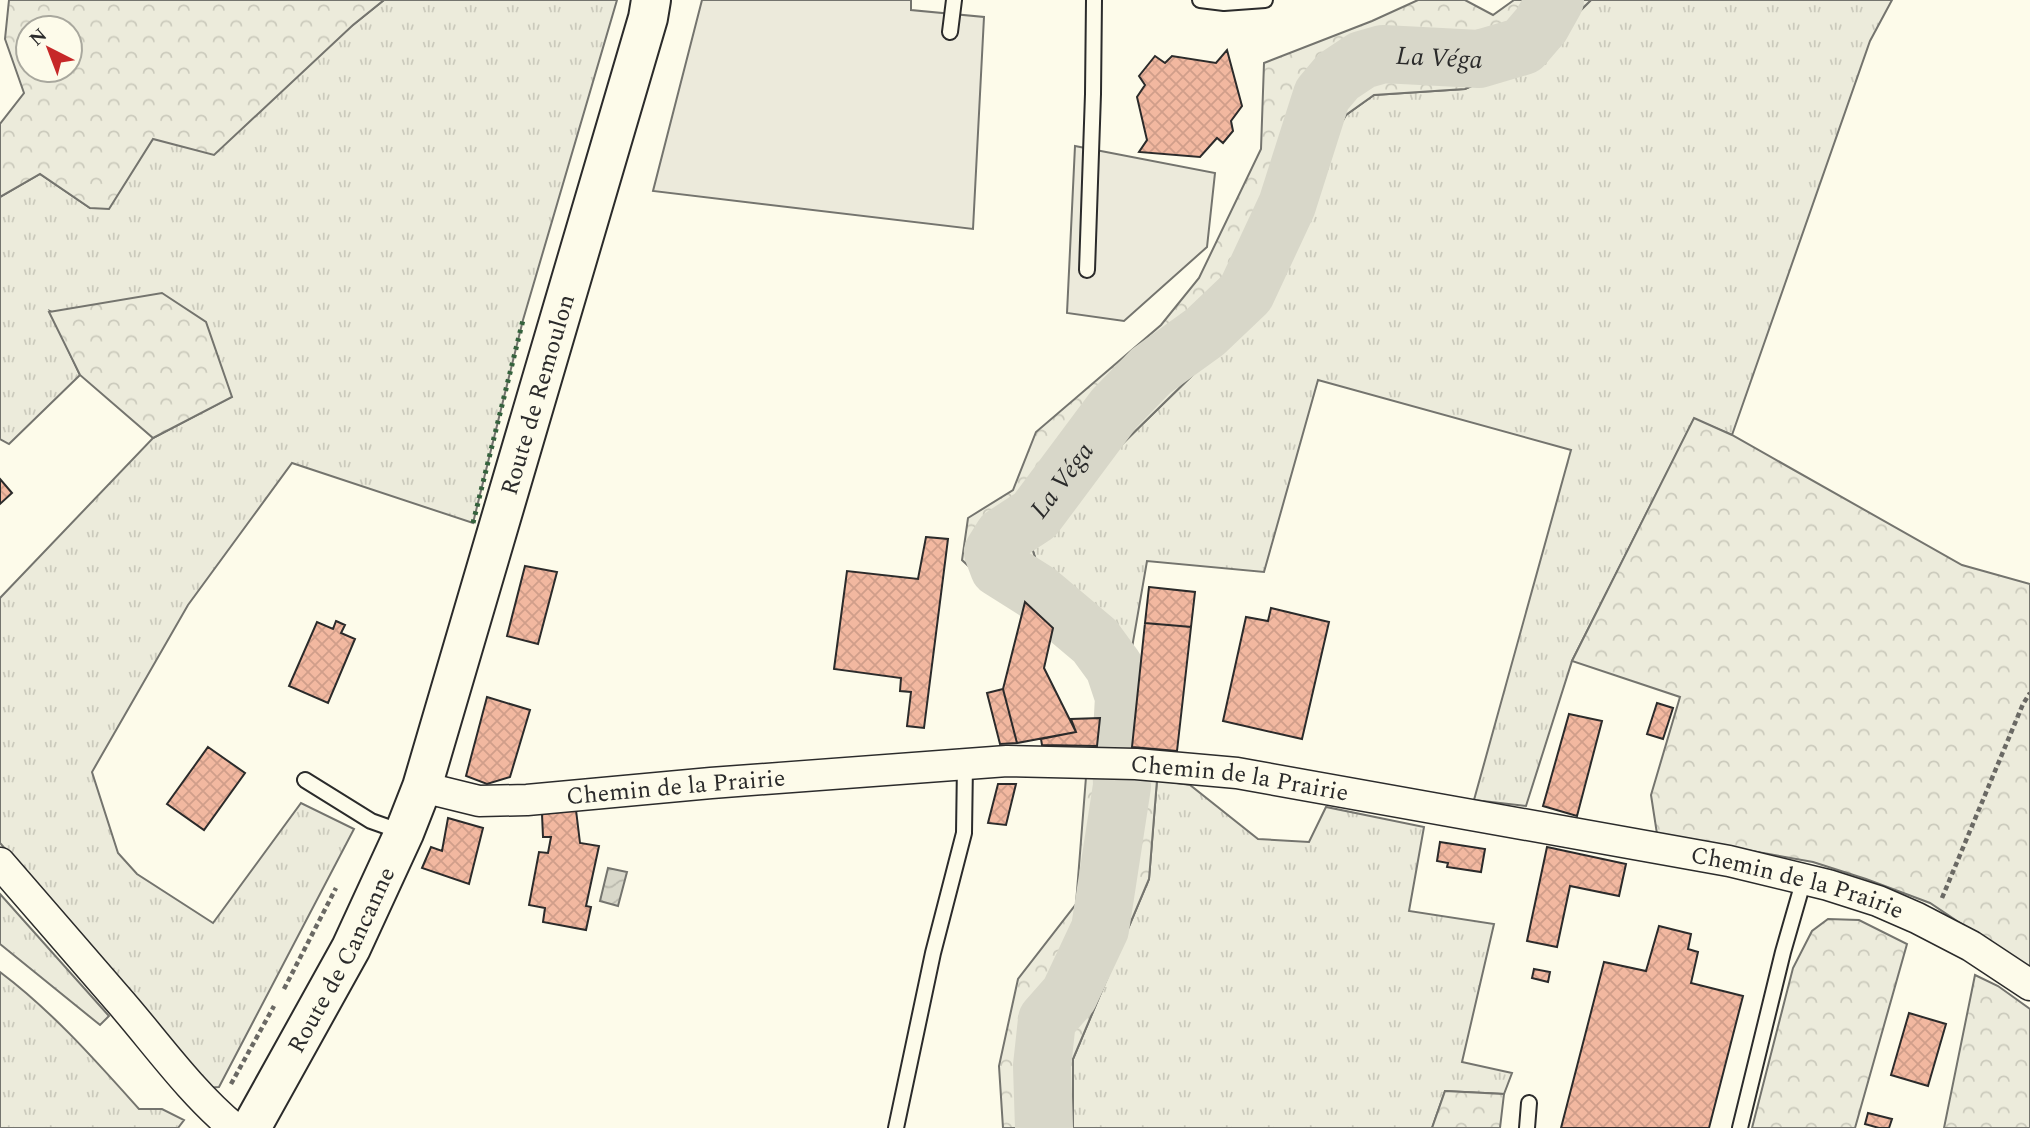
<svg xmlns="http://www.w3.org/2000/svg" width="2030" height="1128" viewBox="0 0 2030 1128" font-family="Spectral,serif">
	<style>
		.grass { fill: url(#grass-tufts); stroke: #74746e; stroke-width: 2 }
		.forest { fill: url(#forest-crowns); stroke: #74746e; stroke-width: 2; fill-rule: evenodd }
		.parking { fill: #eceadb; stroke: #74746e; stroke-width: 2 }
		.water { fill: url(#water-waves); stroke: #74746e; stroke-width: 2 }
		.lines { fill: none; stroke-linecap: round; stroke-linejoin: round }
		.river { stroke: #d8d7c9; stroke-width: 58 }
		.building { fill: url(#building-cross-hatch); stroke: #2b2b2b; stroke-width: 2 }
		.lane-casing { stroke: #2b2b2b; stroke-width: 18 }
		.street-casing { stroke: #2b2b2b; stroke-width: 33 }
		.secondary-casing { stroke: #2b2b2b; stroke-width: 42 }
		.path { stroke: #6a6964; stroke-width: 4.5; stroke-dasharray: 5 3.5; stroke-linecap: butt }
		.lane { stroke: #fdfbea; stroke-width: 14 }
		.street { stroke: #fdfbea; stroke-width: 30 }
		.secondary { stroke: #fdfbea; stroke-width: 38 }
		.hedge { stroke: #34623c; stroke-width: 5; stroke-dasharray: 3.5 5; stroke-linecap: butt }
		.labels { text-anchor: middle; stroke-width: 5; stroke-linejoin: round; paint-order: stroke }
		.street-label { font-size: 24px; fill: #2b2b2b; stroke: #fdfbea }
		.water-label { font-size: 26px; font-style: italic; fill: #2b2b2b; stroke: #fdfbea }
	</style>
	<defs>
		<pattern id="grass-tufts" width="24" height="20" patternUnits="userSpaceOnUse" patternTransform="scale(1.75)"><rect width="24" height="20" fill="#ecebdb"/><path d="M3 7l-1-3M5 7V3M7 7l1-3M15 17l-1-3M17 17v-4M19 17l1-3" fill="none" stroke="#cbcabc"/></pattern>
		<pattern id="forest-crowns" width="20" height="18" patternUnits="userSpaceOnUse" patternTransform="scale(1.75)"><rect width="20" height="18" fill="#ecebdb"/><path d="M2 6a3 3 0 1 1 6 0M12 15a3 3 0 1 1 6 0" fill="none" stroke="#cbcabc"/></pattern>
		<pattern id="water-waves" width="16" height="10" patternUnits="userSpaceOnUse" patternTransform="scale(1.75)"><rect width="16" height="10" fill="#d8d7c9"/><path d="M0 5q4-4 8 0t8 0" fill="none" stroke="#bab9ad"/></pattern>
		<pattern id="building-cross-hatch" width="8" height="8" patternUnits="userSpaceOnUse" patternTransform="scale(1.75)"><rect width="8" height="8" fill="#f2b8a0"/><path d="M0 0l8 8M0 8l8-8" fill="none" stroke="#d09e8a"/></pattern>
	</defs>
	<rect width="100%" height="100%" fill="#fdfbea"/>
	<!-- grass -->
	<path class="grass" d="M 384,0 L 617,0 L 523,320 L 473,523 L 292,463 L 188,605 L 92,772 L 118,853 L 137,874 L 213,923 L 301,803 L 354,829 L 219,1087 L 206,1088 L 76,930 L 0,843 L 0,598 L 153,438 L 231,397 L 50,311 L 80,375 L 9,444 L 0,439 L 0,197 L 40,174 L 90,208 L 153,139 L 353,25 Z
		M 1591,0 L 1892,0 L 1870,41 L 1732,435 L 1694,419 L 1572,661 L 1526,806 L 1474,800 L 1571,450 L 1318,380 L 1264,572 L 1147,561 L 1128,671 L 1109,634 L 1089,613 L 1040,573 L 1032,548 L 1069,496 L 1255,314 L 1332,139 L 1346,115 L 1374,95 L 1465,89 L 1532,59 Z
		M 1157,780 L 1190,785 L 1258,839 L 1309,842 L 1326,807 L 1424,827 L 1409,911 L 1494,924 L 1462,1062 L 1512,1073 L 1504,1094 L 1445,1091 L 1432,1128 L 1073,1128 L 1073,1059 L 1149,879 Z
		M 0,894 L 109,1016 L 100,1025 L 0,944 Z
		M 0,972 C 52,1011 96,1061 139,1109 L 162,1109 L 184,1120 L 178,1128 L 0,1128 Z"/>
	<!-- forest -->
	<path class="forest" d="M 9,0 L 384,0 L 353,25 L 214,155 L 153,139 L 109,209 L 90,208 L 40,174 L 0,197 L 0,124 L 24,93 L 5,39 ZM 28,28 L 70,28 L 70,70 L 28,70 Z
		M 1418,0 L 1465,0 L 1493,15 L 1514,0 L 1591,0 L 1532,59 L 1465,89 L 1374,95 L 1346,115 L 1332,139 L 1255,314 L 1069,496 L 1032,548 L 1040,573 L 1005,600 L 962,560 L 968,518 L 1013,490 L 1036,432 L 1161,325 L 1199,278 L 1261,149 L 1264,63 L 1372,21 Z
		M 162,293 L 206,322 L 232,397 L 153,438 L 80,375 L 49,312 Z
		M 1694,418 L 1732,435 L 1962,565 L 2030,584 L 2030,970 L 1930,903 L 1866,879 L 1813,862 L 1657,834 L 1651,795 L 1680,697 L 1572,661 Z
		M 1086,777 L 1157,780 L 1149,879 L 1073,1059 L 1073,1128 L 1003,1128 L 999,1066 L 1018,979 L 1076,904 Z
		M 1828,919 L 1859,920 L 1907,944 L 1855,1128 L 1752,1128 L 1793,968 L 1812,931 Z
		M 1975,975 L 1998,986 L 2030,1009 L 2030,1128 L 1944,1128 Z
		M 1445,1091 L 1504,1094 L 1500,1128 L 1432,1128 Z"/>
	<!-- parking -->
	<path class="parking" d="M 702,0 L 911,0 L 911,10 L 984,17 L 973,229 L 653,191 Z
		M 1075,146 L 1215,173 L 1207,247 L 1124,321 L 1067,313 Z"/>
	<!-- water -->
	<path class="water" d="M 608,868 L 627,872 L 618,906 L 600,901 Z"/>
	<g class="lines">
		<!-- river -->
		<path class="river" id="s1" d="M 1044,1128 L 1042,1066 L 1047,1020 L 1069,995 L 1100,929 L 1122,786 L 1121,751 L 1124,697 L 1114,667 L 1095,641 L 1037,592 L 999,568 L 993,552 L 1003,536 L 1035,515 L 1114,409 L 1151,371 L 1205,332 L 1246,293 L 1287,205 L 1322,95 L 1338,76 L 1362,60 L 1383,54 L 1479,59 L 1523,46 L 1541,25 L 1555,0"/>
	</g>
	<!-- building -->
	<path class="building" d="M 1227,50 L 1242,106 L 1231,121 L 1233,131 L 1223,143 L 1217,138 L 1200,157 L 1139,152 L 1147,140 L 1137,97 L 1145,85 L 1139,76 L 1155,56 L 1165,63 L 1172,56 L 1216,63 Z
		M 0,479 L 12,493 L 0,504 Z
		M 926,537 L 948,539 L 924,728 L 907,726 L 911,692 L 900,691 L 901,678 L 834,669 L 847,571 L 918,579 Z
		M 525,566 L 557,572 L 538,644 L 507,636 Z
		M 1149,587 L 1195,592 L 1191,627 L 1145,623 Z
		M 1025,602 L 1053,628 L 1044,668 L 1076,732 L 1017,743 L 1003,689 Z
		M 1271,608 L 1329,622 L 1302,739 L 1223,721 L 1246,617 L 1268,621 Z
		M 336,621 L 345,625 L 341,633 L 355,639 L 328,703 L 289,686 L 317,622 L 333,629 Z
		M 1145,623 L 1191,627 L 1177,751 L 1132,747 Z
		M 1003,689 L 1017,743 L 1000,744 L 987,693 Z
		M 487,697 L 530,710 L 510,777 L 487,784 L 466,776 Z
		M 1657,703 L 1673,708 L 1663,739 L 1647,734 Z
		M 1569,714 L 1602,721 L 1577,816 L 1543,806 Z
		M 1100,718 L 1097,746 L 1042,745 L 1041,739 L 1076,732 L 1071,719 Z
		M 208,747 L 245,773 L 204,830 L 167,804 Z
		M 998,784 L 1016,784 L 1006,825 L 988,823 Z
		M 576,810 L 580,843 L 599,846 L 586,906 L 591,907 L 586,930 L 543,922 L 545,908 L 529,905 L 539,852 L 548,853 L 551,837 L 543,837 L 542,814 Z
		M 448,818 L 483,828 L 469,884 L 422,868 L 431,847 L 442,851 Z
		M 1440,842 L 1485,849 L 1481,872 L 1447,867 L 1448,863 L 1437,861 Z
		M 1547,847 L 1626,864 L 1619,896 L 1570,886 L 1557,947 L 1527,941 Z
		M 1659,926 L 1691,934 L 1688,949 L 1698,952 L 1691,983 L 1743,996 L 1709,1128 L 1561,1128 L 1604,962 L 1646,971 Z
		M 1534,969 L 1550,972 L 1548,982 L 1532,978 Z
		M 1909,1013 L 1946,1024 L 1928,1086 L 1891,1075 Z
		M 1868,1113 L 1892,1119 L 1889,1128 L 1879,1128 L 1865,1124 Z"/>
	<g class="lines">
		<!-- lane casing -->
		<g class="lane-casing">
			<path id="lane" d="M 1200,0 L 1224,3 L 1265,0
				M 950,32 L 954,0
				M 1087,270 L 1093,94 L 1094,0
				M 305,780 L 371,821 L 402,832
				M 896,1128 L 933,953 L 964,833 L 965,764
				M 1527,1128 L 1529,1103
				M 1740,1128 L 1783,952 L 1804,879"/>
		</g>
		<!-- street casing -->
		<g class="street-casing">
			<g id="street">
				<path id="s2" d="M 422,787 L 479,801 L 527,800 L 711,783 L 1007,761 L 1136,764 L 1237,773 L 1729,861 L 1828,885 L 1878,901 L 1917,918 L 1971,946 L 2030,985"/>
				<path d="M 0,863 C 41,911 82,957 123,1005 C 159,1047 191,1092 234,1128"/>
			</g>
		</g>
		<!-- secondary casing -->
		<g class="secondary-casing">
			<g id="secondary">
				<path id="s3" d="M 251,1128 L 351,948 L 404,833 L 422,787 L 648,18 L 651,0"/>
			</g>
		</g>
		<!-- path -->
		<path class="path" d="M 1942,898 L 2023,704 L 2030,693
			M 284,989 L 336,888
			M 231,1084 L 274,1006"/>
		<!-- lane -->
		<use href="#lane" class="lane"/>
		<!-- street -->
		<use href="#street" class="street"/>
		<!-- secondary -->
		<use href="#secondary" class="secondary"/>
		<!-- hedge -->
		<path class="hedge" d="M 473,523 L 523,320"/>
	</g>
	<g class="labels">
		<!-- street labels -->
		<g class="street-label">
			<text dy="8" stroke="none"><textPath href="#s3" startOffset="791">Route de Remoulon</textPath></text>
			<text dy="8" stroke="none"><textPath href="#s2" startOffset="822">Chemin de la Prairie</textPath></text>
			<text dy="8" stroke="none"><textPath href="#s2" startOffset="256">Chemin de la Prairie</textPath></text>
			<text dy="8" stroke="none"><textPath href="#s2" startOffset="1390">Chemin de la Prairie</textPath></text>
			<text dy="8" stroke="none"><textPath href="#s3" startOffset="191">Route de Cancanne</textPath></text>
		</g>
		<!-- water labels -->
		<g class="water-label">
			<text dy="9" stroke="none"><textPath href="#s1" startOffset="1360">La Véga</textPath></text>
			<text dy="9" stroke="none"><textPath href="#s1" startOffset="751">La Véga</textPath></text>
		</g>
	</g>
	<!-- north arrow -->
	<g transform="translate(49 49) rotate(318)"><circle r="33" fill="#fdfbea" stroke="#a9a89e" stroke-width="2"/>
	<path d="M0-5L12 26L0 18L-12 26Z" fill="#c62828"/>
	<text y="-10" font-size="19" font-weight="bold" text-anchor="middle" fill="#2b2b2b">N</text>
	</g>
</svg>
